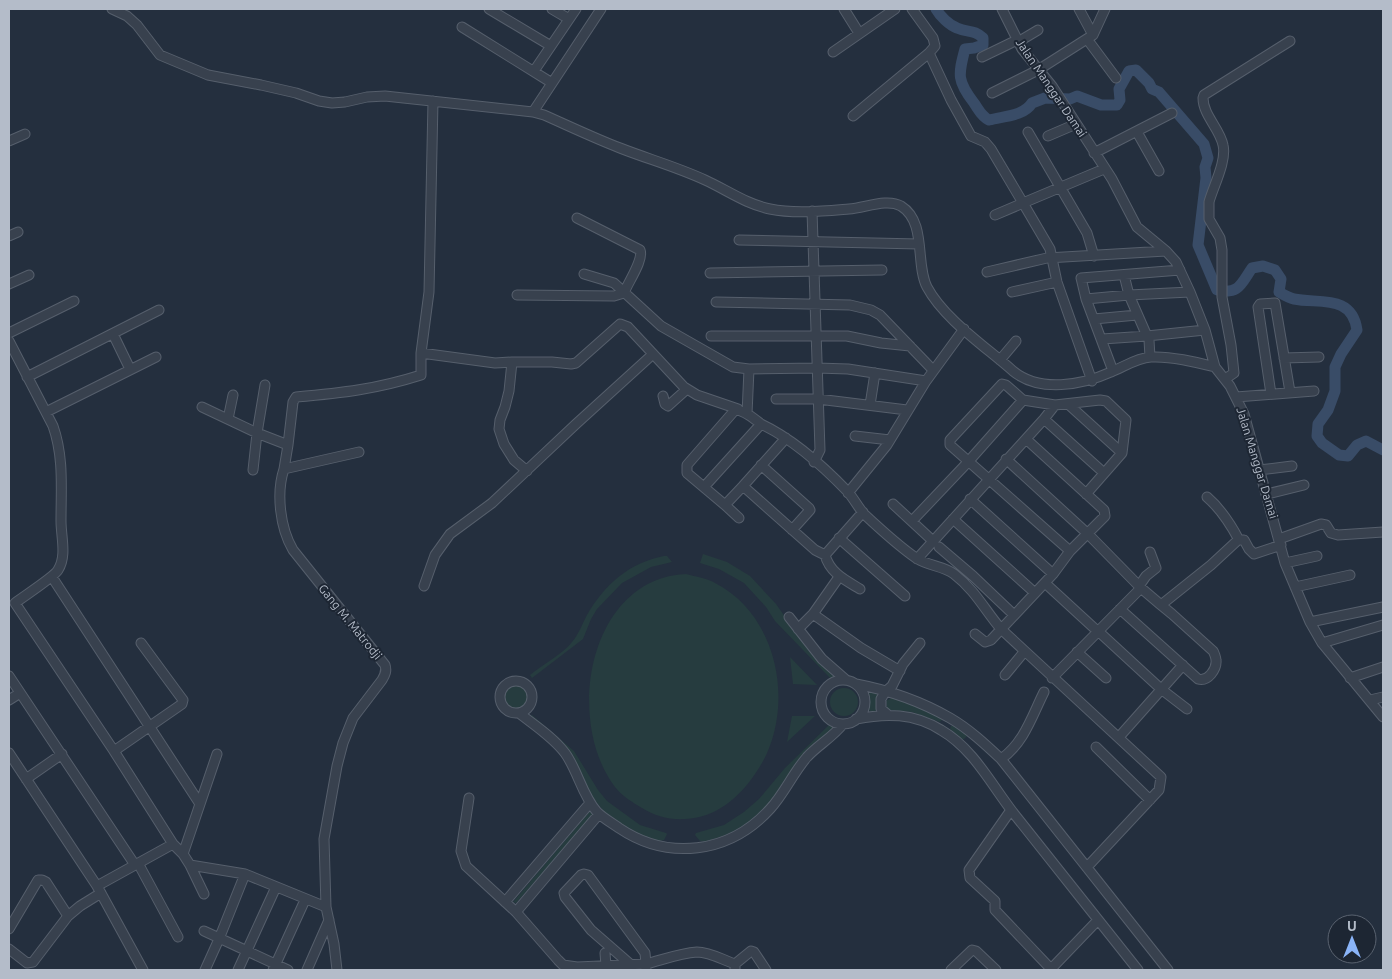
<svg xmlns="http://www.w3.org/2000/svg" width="1392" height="979" viewBox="0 0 1392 979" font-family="Ubuntu,sans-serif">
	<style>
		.green { fill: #263c3f }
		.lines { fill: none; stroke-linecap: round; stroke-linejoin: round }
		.river { stroke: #394c67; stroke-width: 11 }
		.minor-casing { stroke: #565f6c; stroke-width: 11 }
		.minor { stroke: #38414e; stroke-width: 9 }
		.labels { text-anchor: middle; stroke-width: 4; stroke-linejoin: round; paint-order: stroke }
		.street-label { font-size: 12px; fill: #b4bcc9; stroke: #1d2633 }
	</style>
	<rect width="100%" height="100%" fill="#242f3e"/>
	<!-- green -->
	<path class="green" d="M 703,554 L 727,562 L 750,576 L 776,604 L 795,631 L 836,675 L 833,679 L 831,679 L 775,621 L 766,607 L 744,583 L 719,569 L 700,563 Z
		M 664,556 L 667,556 L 672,562 L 651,567 L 622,583 L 597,609 L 591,619 L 583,639 L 532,678 L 530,675 C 542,665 563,654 572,642 C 579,634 582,624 587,615 C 605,584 629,563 664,556 Z
		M 686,574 C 696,577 707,578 715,583 C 782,617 797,716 755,774 C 739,798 715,818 685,819 C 669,820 655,816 642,808 C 632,802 622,796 615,787 C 564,720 589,578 686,574 Z
		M 790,657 L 817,685 L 793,684 Z
		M502 698a14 14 0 1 1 28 0a14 14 0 1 1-28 0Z
		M830 702a14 14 0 1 1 28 0a14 14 0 1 1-28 0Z
		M 872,692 L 878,695 C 882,702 880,710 872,713 L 867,708 L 868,694 Z
		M 893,697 L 914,704 L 943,718 L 940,722 L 912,712 L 890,710 L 887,709 L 886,701 Z
		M 532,715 L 574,751 L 598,790 L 607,801 L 640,825 L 666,833 L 667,834 L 664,840 L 657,842 L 630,831 L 605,813 L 594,799 L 579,775 L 529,717 Z
		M 792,716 L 815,716 L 787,742 Z
		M 830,724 L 835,728 C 809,757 765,818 730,833 C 722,837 713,839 705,842 L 700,841 L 695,835 L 696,833 L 724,825 L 744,812 L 759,799 L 785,768 Z
		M 956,725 L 968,735 L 964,739 L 962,739 L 950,729 L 951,726 Z
		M 590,811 L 594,814 L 516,903 L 513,902 Z"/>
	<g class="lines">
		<!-- river -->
		<path class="river" d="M 936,9 C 940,16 949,25 957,28 C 968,33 974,29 983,38 L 983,45 L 974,48 L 965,49 C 958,75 957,81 974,103 C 979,110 981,116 989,120 C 1004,116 1024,116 1032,103 L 1045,98 L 1070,99 L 1077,96 L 1101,105 L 1117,105 L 1120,100 L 1119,89 L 1129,71 L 1136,70 L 1149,83 L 1152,89 L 1159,92 L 1204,144 L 1208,158 L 1205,167 L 1206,178 L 1198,245 L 1217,290 C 1239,295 1241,284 1252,268 L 1263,266 L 1275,270 L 1281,279 L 1279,292 C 1284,295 1289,298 1294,299 C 1319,304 1352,294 1357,330 L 1341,354 L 1335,367 L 1335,391 L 1328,410 L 1318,424 L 1317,436 L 1322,443 L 1339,455 L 1348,456 L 1357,445 L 1366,441 L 1383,450"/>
		<!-- minor casing -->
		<g class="minor-casing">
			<path id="minor" d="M 112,9 L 127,16 L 137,25 L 160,55 L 208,75 L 261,85 L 296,93 L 319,101 L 332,103 L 345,102 L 367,97 L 385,96 L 533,112 L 544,115 C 569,126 594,138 620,148 C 648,159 677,167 705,180 C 727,190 746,204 770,209 C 795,214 824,211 849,209 C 865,208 887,198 901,206 C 927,222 915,264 927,287 C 944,319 986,347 1013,371 C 1040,393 1082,385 1111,372 C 1124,367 1136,358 1151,357 C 1171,356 1195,362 1215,367
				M 489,9 L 551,46
				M 552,9 L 569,19
				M 844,9 L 859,33
				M 1002,9 L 1022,49 L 1052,86 L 1112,179 L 1137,227 L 1166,251 L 1176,262 L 1190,292 L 1205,330 L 1215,367 L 1230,386 L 1244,414 L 1285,563 L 1310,622 L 1322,643 L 1383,717
				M 1079,9 L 1093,35
				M 462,27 L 552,83
				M 1087,39 L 1116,78
				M 1018,42 L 1038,30
				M 833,52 L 895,9
				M 929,53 L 951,100 L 971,136 L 985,142 L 991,149 L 1023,203 L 1104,169
				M 982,57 L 1017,40
				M 534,71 L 576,9
				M 992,93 L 1038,70 L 1093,35 L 1105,9
				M 533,112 L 601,9
				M 853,116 L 929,53 L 935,46 L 933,38 L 912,9
				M 1028,132 L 1087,233 L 1094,256
				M 1137,132 L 1159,171
				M 1048,136 L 1076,124
				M 9,141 L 25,134
				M 1094,153 L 1172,113
				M 812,211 L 820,450 L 814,462
				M 995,215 L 1023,203 L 1050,249 L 1057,282 L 1092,381
				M 577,218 L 640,250 C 644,260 628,282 624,293
				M 9,236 L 18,232
				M 739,240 L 919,244
				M 987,272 L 1047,258 L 1166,251
				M 710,273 L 882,270
				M 584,274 L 614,283 L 661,326 L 733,367 L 749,369 L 817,368 L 848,369 L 926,381
				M 9,284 L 29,275
				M 1012,292 L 1057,282
				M 517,295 L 614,296 L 624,293
				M 1086,299 L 1129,295 L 1124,275
				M 716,302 L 850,305 L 871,310 L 880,315 L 933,370
				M 1094,319 L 1137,315
				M 9,333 L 74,301
				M 113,334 L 130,369
				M 711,336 L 847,336 L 881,343 L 910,346
				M 1102,339 L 1147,336 L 1129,295 L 1190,292
				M 9,341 L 53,426 C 64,457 61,489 61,521 C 61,537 67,556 58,570 C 54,577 24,596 15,603 L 114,751 L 173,844 L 183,854
				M 421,353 L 429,292 L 433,101
				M 1150,357 L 1149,340 L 1147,336 L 1205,330
				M 1284,358 L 1319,357
				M 1000,360 L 1016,341
				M 1113,371 L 1086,299 L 1081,278 L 1180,270
				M 27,377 L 159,310
				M 1225,379 L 1234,373 L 1231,345 L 1222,297 L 1222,250 L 1220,238 L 1209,219 L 1209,202 C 1213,187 1227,161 1223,145 C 1220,129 1203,115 1203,98 L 1204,95 L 1290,41
				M 1271,394 L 1258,307 L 1260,304 L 1275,303 L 1290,392
				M 663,396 L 665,404 L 668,406 L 687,389
				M 1236,397 L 1314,391
				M 776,399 L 818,399 L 907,410
				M 1068,404 L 1122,453
				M 870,405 L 875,373
				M 202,407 L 257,433 L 288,445 L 284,469
				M 46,412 L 156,357
				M 747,414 L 749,369
				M 228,419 L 233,395
				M 1044,419 L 1104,473
				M 761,424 C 754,419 745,410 735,410 L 687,465 L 687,473 L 725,505 L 743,486 L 815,550 L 825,555 L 863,512
				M 855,436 L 890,440
				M 288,445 L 293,402 L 296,397 C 342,393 377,389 421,375 L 421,353 L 495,363 L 512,362
				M 1006,459 L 1088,534 L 1141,588
				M 761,465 L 809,508 L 810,510 L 792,530
				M 253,470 L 257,433 L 265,385
				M 1259,470 L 1292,466
				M 527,471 L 514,460 L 504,444 L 499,429 L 500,420 L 505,407 L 509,391 L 512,362 L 552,362 L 571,364 L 576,363 L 620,324 L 628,327 L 684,387 L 697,395 L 738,409
				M 743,486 L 786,438
				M 704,487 L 761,424 C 793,439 824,467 848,492 C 854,499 858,507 864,514 C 879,528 900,547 916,558 C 928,566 944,566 954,574 C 976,591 984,609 1001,629 L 1161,777 L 1159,790 L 1088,866
				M 848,493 L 887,445 L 926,381 L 964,329
				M 1267,494 L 1304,485
				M 1207,497 C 1221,509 1230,523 1239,540
				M 970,499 L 1053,574
				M 893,504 L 933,541
				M 725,505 L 739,518
				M 953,519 L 1035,593
				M 912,521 L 968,462 L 1023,400
				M 839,538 L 905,596
				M 1279,539 L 1321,524 L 1326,525 L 1331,533 L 1338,535 L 1383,532
				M 939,547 L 973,576 L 1014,615
				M 1070,551 L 950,445 L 950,440 L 1002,384 L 1006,385 L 1023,400 L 1055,405 L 1100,400 L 1106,401 L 1126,420 L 1122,453 L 1086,494
				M 825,555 C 830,573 845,580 860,589
				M 917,559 L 1044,419 L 1055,405
				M 1285,563 L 1317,556
				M 52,577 L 200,804
				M 1045,583 L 1094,628
				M 424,586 L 435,555 L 450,534 L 492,503 L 576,424 L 653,354
				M 1139,586 L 1146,576 L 1156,568 L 1150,552
				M 1295,587 L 1350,575
				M 1120,609 L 1198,679 C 1208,682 1217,669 1216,660 C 1216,658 1214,652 1213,651 L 1172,614 L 1161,605
				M 813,614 L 861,648 L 900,671
				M 789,617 L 822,659 L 846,680
				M 1310,622 L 1383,607
				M 798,629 L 813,614 L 839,577
				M 1098,631 L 1161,689 L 1187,709
				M 975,634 L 985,642 L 991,640 L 1053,574 L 1070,551 L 1105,516 L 1104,510 L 1026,439
				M 1322,643 L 1383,625
				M 1077,652 L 1106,678
				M 1005,675 L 1024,652
				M 9,676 L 135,865
				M 1052,678 L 1141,588 L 1161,605 L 1211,565 L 1238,540 L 1244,540 L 1249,549 L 1254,554 L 1281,545
				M 1350,678 L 1383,667
				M821 702a22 22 0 1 1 44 0a22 22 0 1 1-44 0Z
				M500 697a16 16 0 1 1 32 0a16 16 0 1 1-32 0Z
				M 856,684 C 888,690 922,702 950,718 C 969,729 985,744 1001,759 L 1168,970
				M 9,700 L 20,693
				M 1370,700 L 1383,697
				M 519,713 C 534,725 553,737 565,753 C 578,771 582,795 597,812 C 603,818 612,823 619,828 C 668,861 729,854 770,809 C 784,794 793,773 807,757 C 818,745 833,737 843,724
				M 887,714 L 881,709 L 881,699 L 885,692 L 892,686 L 903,664 L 920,643
				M 856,719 C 886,713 914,713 941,730 C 974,749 992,786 1015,815 C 1056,867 1097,918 1138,970
				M 1119,737 L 1183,665
				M 1096,747 L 1150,800
				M 114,751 L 182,704 L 183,700 L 180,696 L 141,643
				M 9,753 L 97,886 L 143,970
				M 217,754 L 183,854 L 190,865 L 245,874 L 326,907 L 334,944 L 337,970
				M 1001,759 C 1024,743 1032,716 1044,692
				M 26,779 L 62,754
				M 469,798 L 461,851 L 466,866 L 516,912 L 558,960 L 563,965 L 577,967 L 646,964 L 646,970
				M 1011,810 L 969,870 L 970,878 L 995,901 L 995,910 L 1051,969
				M 138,863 L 178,937
				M 190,865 L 204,894
				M 97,886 L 173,844
				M 505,902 L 590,803
				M 326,907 L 324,839 L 337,766 L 343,743 L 353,718 L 382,680 C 385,675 387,671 385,665 L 293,550 C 280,528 276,493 284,469 L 359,452
				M 516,912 L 599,814
				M 9,929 L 38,880 L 42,880 L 46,882 L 68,916
				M 204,931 L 288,970
				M 9,949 L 27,963 L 33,962 L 68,916 L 80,906 L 101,893
				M 605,953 L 606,966
				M 630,964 L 591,930 L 565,897 L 564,893 L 581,875 L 584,874 L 588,875 L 645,953 L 646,964 C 662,960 680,953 697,952 C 710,952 723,960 735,964
				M 205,970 L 219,939 L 245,874
				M 238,970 L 276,887
				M 273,970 L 305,900
				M 307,970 L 329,920
				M 735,970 L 735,964 L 751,951 L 754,952 L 766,970
				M 951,970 L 972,950 L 976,951 L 996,970
				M 1050,970 L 1098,920"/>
		</g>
		<!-- minor -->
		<use href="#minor" class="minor"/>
	</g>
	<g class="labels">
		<!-- street labels -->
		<g class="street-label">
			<text transform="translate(1051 88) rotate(56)" y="4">Jalan Manggar Damai</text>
			<text transform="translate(1257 463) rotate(73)" y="4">Jalan Manggar Damai</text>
			<text transform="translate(350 622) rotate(51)" y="4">Gang M. Matrodji</text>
		</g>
	</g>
	<!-- border -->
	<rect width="1392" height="979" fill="none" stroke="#b4bcc9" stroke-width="20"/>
	<!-- north arrow -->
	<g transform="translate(1352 939)"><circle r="24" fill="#1d2633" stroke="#59626f"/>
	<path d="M0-4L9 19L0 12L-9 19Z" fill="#8ab4f8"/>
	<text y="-8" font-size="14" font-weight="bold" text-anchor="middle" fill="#b4bcc9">U</text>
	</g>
</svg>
